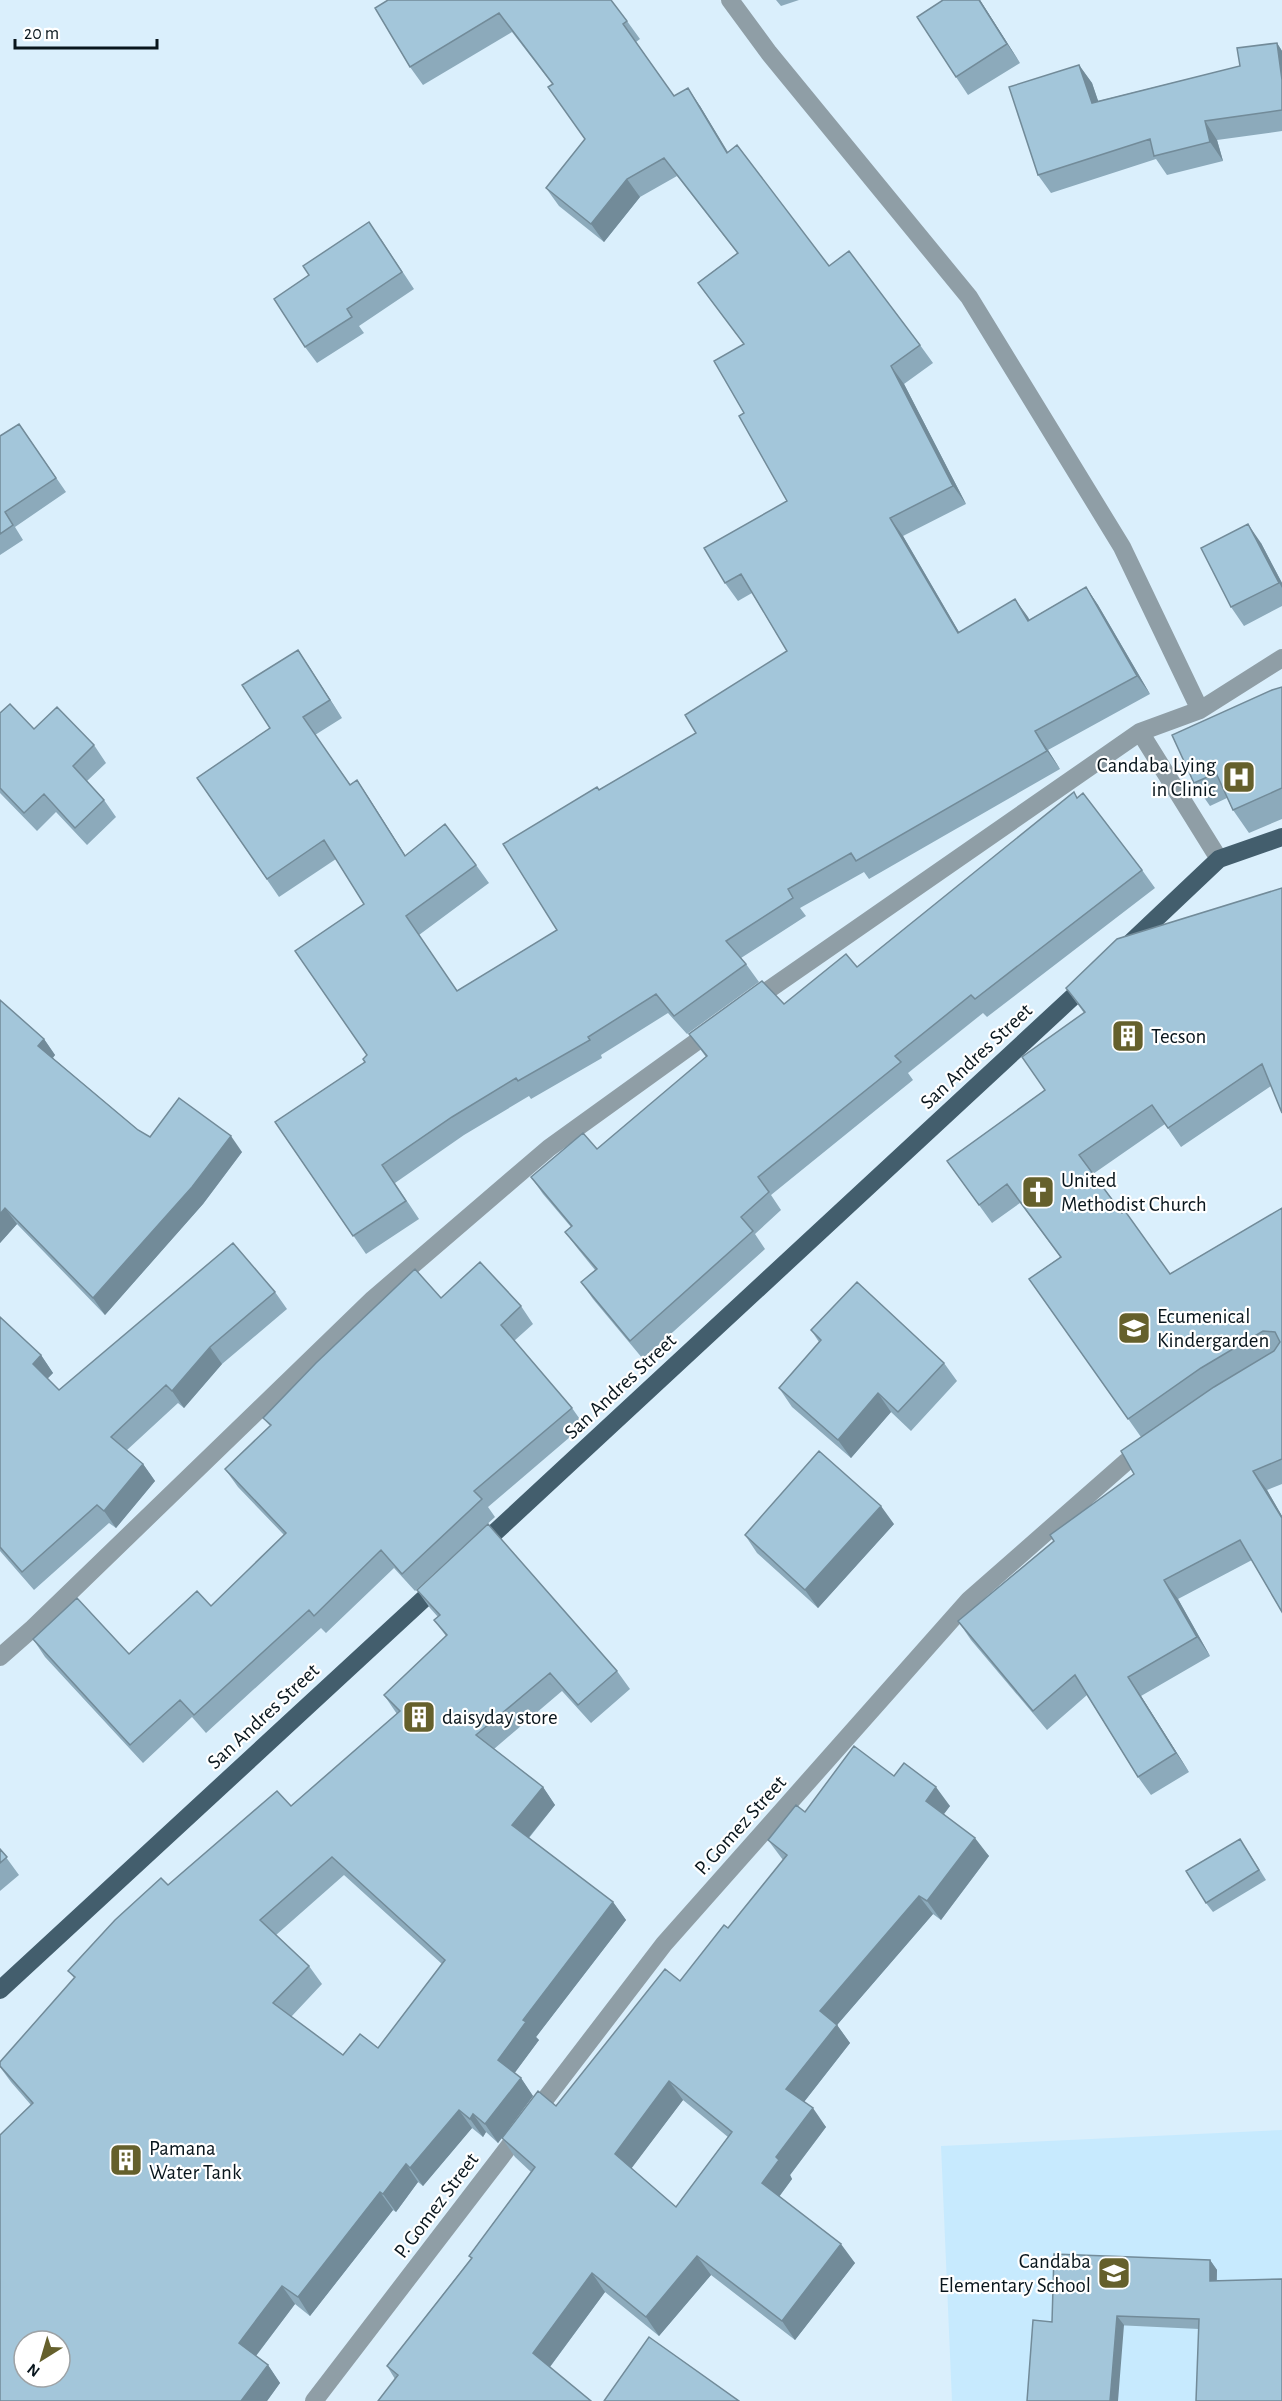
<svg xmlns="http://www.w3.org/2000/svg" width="1282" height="2401" viewBox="0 0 1282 2401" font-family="'Alegreya Sans',sans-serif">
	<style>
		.built { fill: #c7eafe }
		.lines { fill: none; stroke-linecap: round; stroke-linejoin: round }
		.minor { stroke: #8f9ea6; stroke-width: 18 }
		.major { stroke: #435e6d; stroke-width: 18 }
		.wall { fill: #8caabb; fill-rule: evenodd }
		.shaded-wall { fill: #728b99 }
		.building { fill: #a3c6da; stroke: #728b99; stroke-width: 1.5; fill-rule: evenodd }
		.labels { text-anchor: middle; stroke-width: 4.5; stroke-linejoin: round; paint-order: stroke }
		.poi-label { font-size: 21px; fill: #09161d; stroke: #fff; text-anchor: start }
		.street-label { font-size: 21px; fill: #09161d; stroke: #fff }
	</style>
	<rect width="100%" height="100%" fill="#daeffc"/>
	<!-- built -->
	<path class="built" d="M 1282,2130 L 1282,2401 L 952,2401 L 941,2146 Z"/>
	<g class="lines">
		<!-- minor -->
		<path class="minor" d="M 730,0 L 769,53 L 969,297 L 1122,547 L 1200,710
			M 1140,732 L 1219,859
			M 751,1002 L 1140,732 L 1200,710 L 1282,658
			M 0,1657 L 33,1628 L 373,1299 L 549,1148 L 714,1029
			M 314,2401 L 664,1944 L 969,1600 L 1126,1462 L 1147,1447"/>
		<!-- major -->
		<path class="major" d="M 1126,947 L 1219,859 L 1282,837
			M 477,1549 L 1091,980
			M 0,1990 L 442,1582"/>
	</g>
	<!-- wall -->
	<path class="wall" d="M 388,0 L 627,21 L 640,39 L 636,42 L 674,96 L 700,106 L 728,152 L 829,266 L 920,345 L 933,363 L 904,384 L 966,504 L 903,536 L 959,632 L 1029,620 L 1086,587 L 1098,605 L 1150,694 L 1048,750 L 1060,769 L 869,879 L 864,872 L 800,908 L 806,916 L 741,958 L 746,964 L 759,982 L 687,1034 L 668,1013 L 601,1055 L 602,1058 L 531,1099 L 529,1096 L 464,1135 L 395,1183 L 419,1219 L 366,1254 L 275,1122 L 365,1062 L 367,1055 L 364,904 L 336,859 L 279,897 L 197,778 L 270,728 L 298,650 L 342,718 L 315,735 L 350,784 L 357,780 L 405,855 L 476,865 L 489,883 L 419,935 L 457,991 L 557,930 L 599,790 L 696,733 L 787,651 L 752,593 L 738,601 L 725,583 L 787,501 L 744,413 L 744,344 L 698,283 L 737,253 L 677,176 L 640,197 L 604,242 L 559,206 L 546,188 L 585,139 L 552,84 L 512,32 L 423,85 L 410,67 Z
		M 776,0 L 799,0 L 781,6 Z
		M 943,0 L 980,0 L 1020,63 L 968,95 L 956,77 Z
		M 1277,43 L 1282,51 L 1282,131 L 1217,140 L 1223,161 L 1167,175 L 1156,159 L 1051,193 L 1038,175 L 1079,65 L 1092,83 L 1098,101 L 1240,66 Z
		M 381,239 L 414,289 L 359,326 L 364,333 L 317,363 L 305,347 Z
		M 19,424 L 66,492 L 15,527 L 23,540 L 0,555 L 0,436 Z
		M 1261,543 L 1282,583 L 1282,606 L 1244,626 L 1231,607 Z
		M 1282,687 L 1282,819 L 1249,833 L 1233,810 L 1227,798 L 1210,806 L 1194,783 Z
		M 0,713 L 34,729 L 94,745 L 106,763 L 87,781 L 104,800 L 116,817 L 87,845 L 56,812 L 37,831 L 0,793 Z
		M 1077,797 L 1142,870 L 1155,888 L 987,1017 L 983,1013 L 908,1073 L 913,1080 L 771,1195 L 781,1210 L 755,1234 L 765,1249 L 643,1359 L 593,1299 L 581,1282 L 595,1270 L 578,1249 L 565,1232 L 571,1227 L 543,1194 L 531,1177 L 597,1149 L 706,1057 L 689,1034 L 784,1004 L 857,967 Z
		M 1282,888 L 1271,1086 L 1181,1147 L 1165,1124 L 1093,1174 L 1170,1274 L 1282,1208 L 1282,1484 L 1267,1490 L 1282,1516 L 1282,1612 L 1252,1560 L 1178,1599 L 1210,1656 L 1141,1696 L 1189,1772 L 1151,1795 L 1138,1777 L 1087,1695 L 1047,1730 L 971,1640 L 958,1621 L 1134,1474 L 1141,1437 L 1029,1279 L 1060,1257 L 1020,1203 L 992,1223 L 947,1161 L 1045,1090 L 1084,1013 L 1066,988 Z
		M 0,1000 L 44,1039 L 55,1055 L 53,1058 L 138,1130 L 150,1137 L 242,1152 L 203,1204 L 105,1315 L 17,1224 L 0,1243 Z
		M 275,1292 L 287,1309 L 222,1364 L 184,1408 L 178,1403 L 127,1450 L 143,1464 L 155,1481 L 116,1528 L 109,1523 L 34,1590 L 0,1551 L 0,1317 L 41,1355 L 53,1373 L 47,1379 L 59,1390 Z
		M 441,1298 L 521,1306 L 533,1324 L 514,1341 L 572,1408 L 584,1425 L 488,1507 L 495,1517 L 415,1591 L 394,1568 L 326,1633 L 321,1628 L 206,1733 L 192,1717 L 143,1763 L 45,1657 L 33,1639 L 129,1654 L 211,1606 L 284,1535 L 238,1487 L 225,1469 L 270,1426 L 263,1418 Z
		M 811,1330 L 944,1363 L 957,1381 L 911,1431 L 891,1412 L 851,1458 L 792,1407 L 779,1388 L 819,1342 Z
		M 488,1524 L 617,1671 L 630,1689 L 591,1723 L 562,1691 L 494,1749 L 543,1787 L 555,1805 L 529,1838 L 613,1902 L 626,1920 L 536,2037 L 539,2040 L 514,2073 L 521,2078 L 533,2096 L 498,2143 L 486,2132 L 483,2137 L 472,2128 L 423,2186 L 418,2182 L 396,2212 L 393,2210 L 310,2316 L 295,2304 L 256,2356 L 268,2365 L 280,2383 L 267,2401 L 0,2401 L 0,2135 L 31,2105 L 11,2082 L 0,2067 L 0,2062 L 74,1978 L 68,1971 L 115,1920 L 161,1878 L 168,1885 L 277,1791 L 291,1806 L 397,1714 L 384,1695 L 446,1636 L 434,1620 L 438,1617 L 430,1608 L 417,1590 ZM 344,1875 L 442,1964 L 378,2048 L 360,2034 L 343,2055 L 291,2017 L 322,1984 L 309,1966 L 276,1935 ZM 24,2341 L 60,2341 L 60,2377 L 24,2377 Z
		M 894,1524 L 818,1608 L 757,1553 L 745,1535 Z
		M 894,1776 L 950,1806 L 944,1814 L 989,1856 L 941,1920 L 933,1914 L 837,2025 L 850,2043 L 804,2102 L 826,2127 L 790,2175 L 792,2179 L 779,2197 L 855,2263 L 795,2340 L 711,2275 L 659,2336 L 605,2292 L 550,2367 L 395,2379 L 387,2366 L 471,2258 L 469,2256 L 531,2172 L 515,2157 L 502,2138 L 556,2106 L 680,1981 L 728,1928 L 783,1860 L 768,1840 L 805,1812 ZM 683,2100 L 728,2137 L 676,2207 L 631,2168 Z
		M 1246,1848 L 1266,1880 L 1213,1912 L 1206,1903 Z
		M 0,1849 L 19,1875 L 0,1891 Z
		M 1210,2260 L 1217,2270 L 1217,2281 L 1199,2329 L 1052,2322 Z"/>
	<!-- shaded-wall -->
	<path class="shaded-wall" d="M 979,0 L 980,0 L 1020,63 L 1007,44 Z
		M 1277,43 L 1282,51 L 1282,80 Z
		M 1079,65 L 1092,83 L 1105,121 L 1092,103 Z
		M 688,88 L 700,106 L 739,171 L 727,153 Z
		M 1205,121 L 1217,140 L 1223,161 L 1210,142 Z
		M 627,179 L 640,197 L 604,242 L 591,224 Z
		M 891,366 L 904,384 L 966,504 L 953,486 Z
		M 890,518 L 903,536 L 970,651 L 958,633 Z
		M 1248,524 L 1261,543 L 1282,583 L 1282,588 Z
		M 1086,587 L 1098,605 L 1150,694 L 1137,676 Z
		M 1015,599 L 1028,617 L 1040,639 L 1028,621 Z
		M 298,650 L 310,668 L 342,718 L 330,700 Z
		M 1035,731 L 1048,750 L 1060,769 L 1047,751 Z
		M 357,780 L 369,798 L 417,874 L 405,856 Z
		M 44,1039 L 55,1055 L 49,1062 L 38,1046 Z
		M 231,1136 L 242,1152 L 203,1204 L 105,1315 L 93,1298 Z
		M 5,1208 L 17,1224 L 0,1243 L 0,1214 Z
		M 210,1347 L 222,1364 L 184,1408 L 172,1391 Z
		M 41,1355 L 53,1373 L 45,1381 L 33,1364 Z
		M 878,1393 L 891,1412 L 851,1458 L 838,1440 Z
		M 143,1464 L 155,1481 L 116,1528 L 104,1511 Z
		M 1253,1471 L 1267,1490 L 1282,1516 L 1282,1518 Z
		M 881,1506 L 894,1524 L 818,1608 L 805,1590 Z
		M 1164,1580 L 1178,1599 L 1210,1656 L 1197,1637 Z
		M 1128,1677 L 1141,1696 L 1189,1772 L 1176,1753 Z
		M 543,1787 L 555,1805 L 524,1843 L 512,1825 Z
		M 936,1787 L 950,1806 L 940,1819 L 926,1801 Z
		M 975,1838 L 989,1856 L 941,1920 L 927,1901 Z
		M 919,1896 L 933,1914 L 837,2025 L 850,2043 L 800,2107 L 786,2089 L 820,2011 Z
		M 613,1902 L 626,1920 L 536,2037 L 539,2040 L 511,2078 L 498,2060 L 523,2020 Z
		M 521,2078 L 533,2096 L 498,2143 L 485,2124 Z
		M 669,2081 L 683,2100 L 628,2173 L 615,2154 Z
		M 813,2108 L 826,2127 L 790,2175 L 792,2179 L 775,2202 L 762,2183 L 776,2157 Z
		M 459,2110 L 472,2128 L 423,2186 L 410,2168 Z
		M 473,2114 L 486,2132 L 483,2137 L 470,2119 Z
		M 406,2164 L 418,2182 L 396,2212 L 383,2194 Z
		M 380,2192 L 393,2210 L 310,2316 L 298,2297 Z
		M 841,2244 L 855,2263 L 795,2340 L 782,2321 Z
		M 697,2256 L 711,2275 L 659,2336 L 646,2317 Z
		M 1210,2260 L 1217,2270 L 1216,2290 L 1210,2281 Z
		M 592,2273 L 605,2292 L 546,2372 L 533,2353 Z
		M 282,2286 L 295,2304 L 252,2361 L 239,2343 Z
		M 1117,2316 L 1124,2325 L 1118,2401 L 1110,2401 Z
		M 268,2365 L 280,2383 L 267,2401 L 241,2401 Z"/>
	<!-- building -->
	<path class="building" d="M 388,0 L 611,0 L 627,21 L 623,24 L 674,96 L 688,88 L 727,153 L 737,145 L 829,266 L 849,251 L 920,345 L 891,366 L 953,486 L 890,518 L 958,633 L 1015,599 L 1028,621 L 1086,587 L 1137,676 L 1035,731 L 1047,751 L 856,861 L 851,853 L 788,889 L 793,898 L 726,941 L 746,964 L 674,1016 L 656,994 L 588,1037 L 590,1040 L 518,1081 L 516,1078 L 452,1117 L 382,1165 L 406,1201 L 353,1236 L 275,1122 L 365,1062 L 363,1059 L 367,1055 L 295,951 L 364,904 L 324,840 L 267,879 L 197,778 L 270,728 L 242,685 L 298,650 L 330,700 L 303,717 L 350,785 L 357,780 L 405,856 L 445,824 L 476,865 L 406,916 L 457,991 L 557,930 L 503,844 L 597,787 L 599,790 L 696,733 L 685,715 L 787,651 L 741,574 L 725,583 L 704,548 L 787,501 L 739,416 L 744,413 L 714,361 L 744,344 L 698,283 L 738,253 L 664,158 L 627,179 L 591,224 L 546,188 L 585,139 L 548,87 L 553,84 L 499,13 L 410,67 L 375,8 Z
		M 943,0 L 979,0 L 1007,44 L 956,77 L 917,17 Z
		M 1277,43 L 1282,80 L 1282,110 L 1205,121 L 1210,142 L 1154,156 L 1150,139 L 1038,175 L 1009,87 L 1079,65 L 1092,103 L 1240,66 L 1237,48 Z
		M 369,222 L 402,272 L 347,309 L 352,317 L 305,347 L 274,299 L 309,275 L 303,266 Z
		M 19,424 L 56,478 L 5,512 L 13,525 L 0,534 L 0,436 Z
		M 1248,524 L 1279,583 L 1231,607 L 1201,548 Z
		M 1282,687 L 1282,788 L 1233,810 L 1216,773 L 1194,783 L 1172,735 L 1272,690 Z
		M 10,704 L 34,729 L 57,707 L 94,745 L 73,766 L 104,800 L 75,828 L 44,794 L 24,813 L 0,788 L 0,713 Z
		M 1074,792 L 1077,798 L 1083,793 L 1142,870 L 975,999 L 971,995 L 895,1056 L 901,1062 L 758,1177 L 769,1192 L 741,1217 L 753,1231 L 630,1341 L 581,1282 L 597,1269 L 565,1232 L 572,1226 L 531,1177 L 583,1133 L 597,1149 L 707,1056 L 689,1034 L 762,981 L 784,1004 L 846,954 L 857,967 Z
		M 1282,888 L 1282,1113 L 1262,1064 L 1168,1128 L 1152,1105 L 1079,1155 L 1122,1213 L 1125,1211 L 1170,1274 L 1282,1208 L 1282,1459 L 1253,1471 L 1282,1518 L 1282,1612 L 1240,1540 L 1164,1580 L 1197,1637 L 1128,1677 L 1176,1753 L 1138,1777 L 1075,1675 L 1033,1711 L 958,1621 L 1054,1541 L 1050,1535 L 1134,1474 L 1121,1451 L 1214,1387 L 1274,1351 L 1280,1342 L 1275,1332 L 1263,1331 L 1201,1368 L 1128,1419 L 1029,1279 L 1061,1257 L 1007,1184 L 979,1205 L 947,1161 L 1045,1090 L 1022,1057 L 1085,1012 L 1066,988 L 1117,939 Z
		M 0,1000 L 44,1039 L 38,1046 L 138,1130 L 150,1137 L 179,1098 L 231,1136 L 192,1187 L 93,1298 L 5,1208 L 0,1214 Z
		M 233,1243 L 275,1292 L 210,1347 L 172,1391 L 166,1385 L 111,1437 L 143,1464 L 104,1511 L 97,1505 L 22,1572 L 0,1547 L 0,1317 L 41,1355 L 33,1364 L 59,1390 Z
		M 480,1262 L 521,1306 L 501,1325 L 572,1408 L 474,1491 L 482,1499 L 402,1574 L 381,1550 L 314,1616 L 309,1610 L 194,1715 L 180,1700 L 130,1745 L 33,1639 L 77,1598 L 129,1654 L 197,1591 L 211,1606 L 286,1533 L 225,1469 L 271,1425 L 263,1418 L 316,1363 L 415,1269 L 441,1298 Z
		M 857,1282 L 944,1363 L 898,1412 L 878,1393 L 838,1440 L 779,1388 L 821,1340 L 811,1330 Z
		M 819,1451 L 881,1506 L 805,1590 L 745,1535 Z
		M 488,1524 L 617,1671 L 578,1705 L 550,1673 L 476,1735 L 543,1787 L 512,1825 L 613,1902 L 523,2020 L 526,2022 L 498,2060 L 521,2078 L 485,2124 L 473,2114 L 470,2119 L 459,2110 L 410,2168 L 406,2164 L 383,2194 L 380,2192 L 298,2297 L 282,2286 L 239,2343 L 268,2365 L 241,2401 L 0,2401 L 0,2135 L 33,2103 L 0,2066 L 0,2062 L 75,1977 L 68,1971 L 115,1920 L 161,1878 L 168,1885 L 277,1791 L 291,1806 L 400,1711 L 384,1695 L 447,1635 L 434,1620 L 440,1615 L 417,1590 ZM 332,1857 L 445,1960 L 378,2048 L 360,2034 L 343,2055 L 273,2003 L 309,1966 L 260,1920 ZM 24,2341 L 60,2341 L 60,2377 L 24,2377 Z
		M 854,1746 L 894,1776 L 904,1763 L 936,1787 L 926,1801 L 975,1838 L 927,1901 L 919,1896 L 820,2011 L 837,2025 L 786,2089 L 813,2108 L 776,2157 L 779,2160 L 762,2183 L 841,2244 L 782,2321 L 697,2256 L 646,2317 L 592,2273 L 533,2353 L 591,2401 L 378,2401 L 398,2375 L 387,2366 L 472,2258 L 469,2256 L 535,2167 L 502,2138 L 538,2091 L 556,2106 L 665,1969 L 680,1981 L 724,1925 L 728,1928 L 787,1855 L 768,1840 L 796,1805 L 805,1812 ZM 669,2081 L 732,2132 L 676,2207 L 615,2154 Z
		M 1240,1839 L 1259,1870 L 1206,1903 L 1186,1871 Z
		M 0,1849 L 7,1857 L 0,1863 Z
		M 1054,2254 L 1210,2260 L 1210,2281 L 1282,2279 L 1282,2401 L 1196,2401 L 1199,2319 L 1117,2316 L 1110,2401 L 1027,2401 L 1033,2320 L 1052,2322 Z
		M 649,2337 L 739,2401 L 604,2401 Z"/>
	<!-- icons -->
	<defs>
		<g id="hospital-square" transform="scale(1.725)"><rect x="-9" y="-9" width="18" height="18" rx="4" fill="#65602c" stroke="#fff"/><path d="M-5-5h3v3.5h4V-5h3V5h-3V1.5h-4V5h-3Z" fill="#fff"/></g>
		<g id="building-square" transform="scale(1.725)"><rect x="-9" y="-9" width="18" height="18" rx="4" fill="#65602c" stroke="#fff"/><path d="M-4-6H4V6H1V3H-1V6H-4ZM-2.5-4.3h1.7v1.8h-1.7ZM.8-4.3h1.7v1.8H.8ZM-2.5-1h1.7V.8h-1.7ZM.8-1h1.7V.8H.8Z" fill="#fff"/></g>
		<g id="church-square" transform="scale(1.725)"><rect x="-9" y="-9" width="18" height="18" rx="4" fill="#65602c" stroke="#fff"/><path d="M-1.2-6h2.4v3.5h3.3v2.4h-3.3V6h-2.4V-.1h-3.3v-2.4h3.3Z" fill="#fff"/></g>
		<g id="school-square" transform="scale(1.725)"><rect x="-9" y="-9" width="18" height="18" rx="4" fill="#65602c" stroke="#fff"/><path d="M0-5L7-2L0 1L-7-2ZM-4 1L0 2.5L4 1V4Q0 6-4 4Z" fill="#fff"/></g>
	</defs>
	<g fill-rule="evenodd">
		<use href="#hospital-square" x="1239" y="777"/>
		<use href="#building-square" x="1128" y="1036"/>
		<use href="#church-square" x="1038" y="1192"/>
		<use href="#school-square" x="1134" y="1328"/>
		<use href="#building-square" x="419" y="1717"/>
		<use href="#building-square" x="126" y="2160"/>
		<use href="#school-square" x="1114" y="2273"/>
	</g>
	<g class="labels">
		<!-- poi labels -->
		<g class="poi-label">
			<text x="1216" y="772" text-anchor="end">Candaba Lying<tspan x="1216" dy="24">in Clinic</tspan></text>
			<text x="1151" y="1043">Tecson</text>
			<text x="1061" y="1187">United<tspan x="1061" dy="24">Methodist Church</tspan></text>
			<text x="1157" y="1323">Ecumenical<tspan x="1157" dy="24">Kindergarden</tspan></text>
			<text x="442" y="1724">daisyday store</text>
			<text x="149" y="2155">Pamana<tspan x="149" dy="24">Water Tank</tspan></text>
			<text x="1091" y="2268" text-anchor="end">Candaba<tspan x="1091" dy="24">Elementary School</tspan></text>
		</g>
		<!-- street labels -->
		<g class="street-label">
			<text transform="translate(976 1056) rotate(-43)" y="7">San Andres Street</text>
			<text transform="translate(620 1386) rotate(-43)" y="7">San Andres Street</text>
			<text transform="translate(263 1716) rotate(-43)" y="7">San Andres Street</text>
			<text transform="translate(740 1825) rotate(-48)" y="7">P. Gomez Street</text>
			<text transform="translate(436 2205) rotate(-53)" y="7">P. Gomez Street</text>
		</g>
	</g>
	<!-- north arrow -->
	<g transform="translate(42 2359) rotate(217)"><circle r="28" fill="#ffffff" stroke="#9da2a5" stroke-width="1.5"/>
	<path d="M0-4.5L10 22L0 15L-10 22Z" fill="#65602c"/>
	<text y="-9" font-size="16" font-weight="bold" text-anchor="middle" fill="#09161d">N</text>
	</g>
	<!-- scale -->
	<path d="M15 39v9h142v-9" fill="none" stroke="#09161d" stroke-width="3"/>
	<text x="24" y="39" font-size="18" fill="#09161d" stroke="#ffffff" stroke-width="4.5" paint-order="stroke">20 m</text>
</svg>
